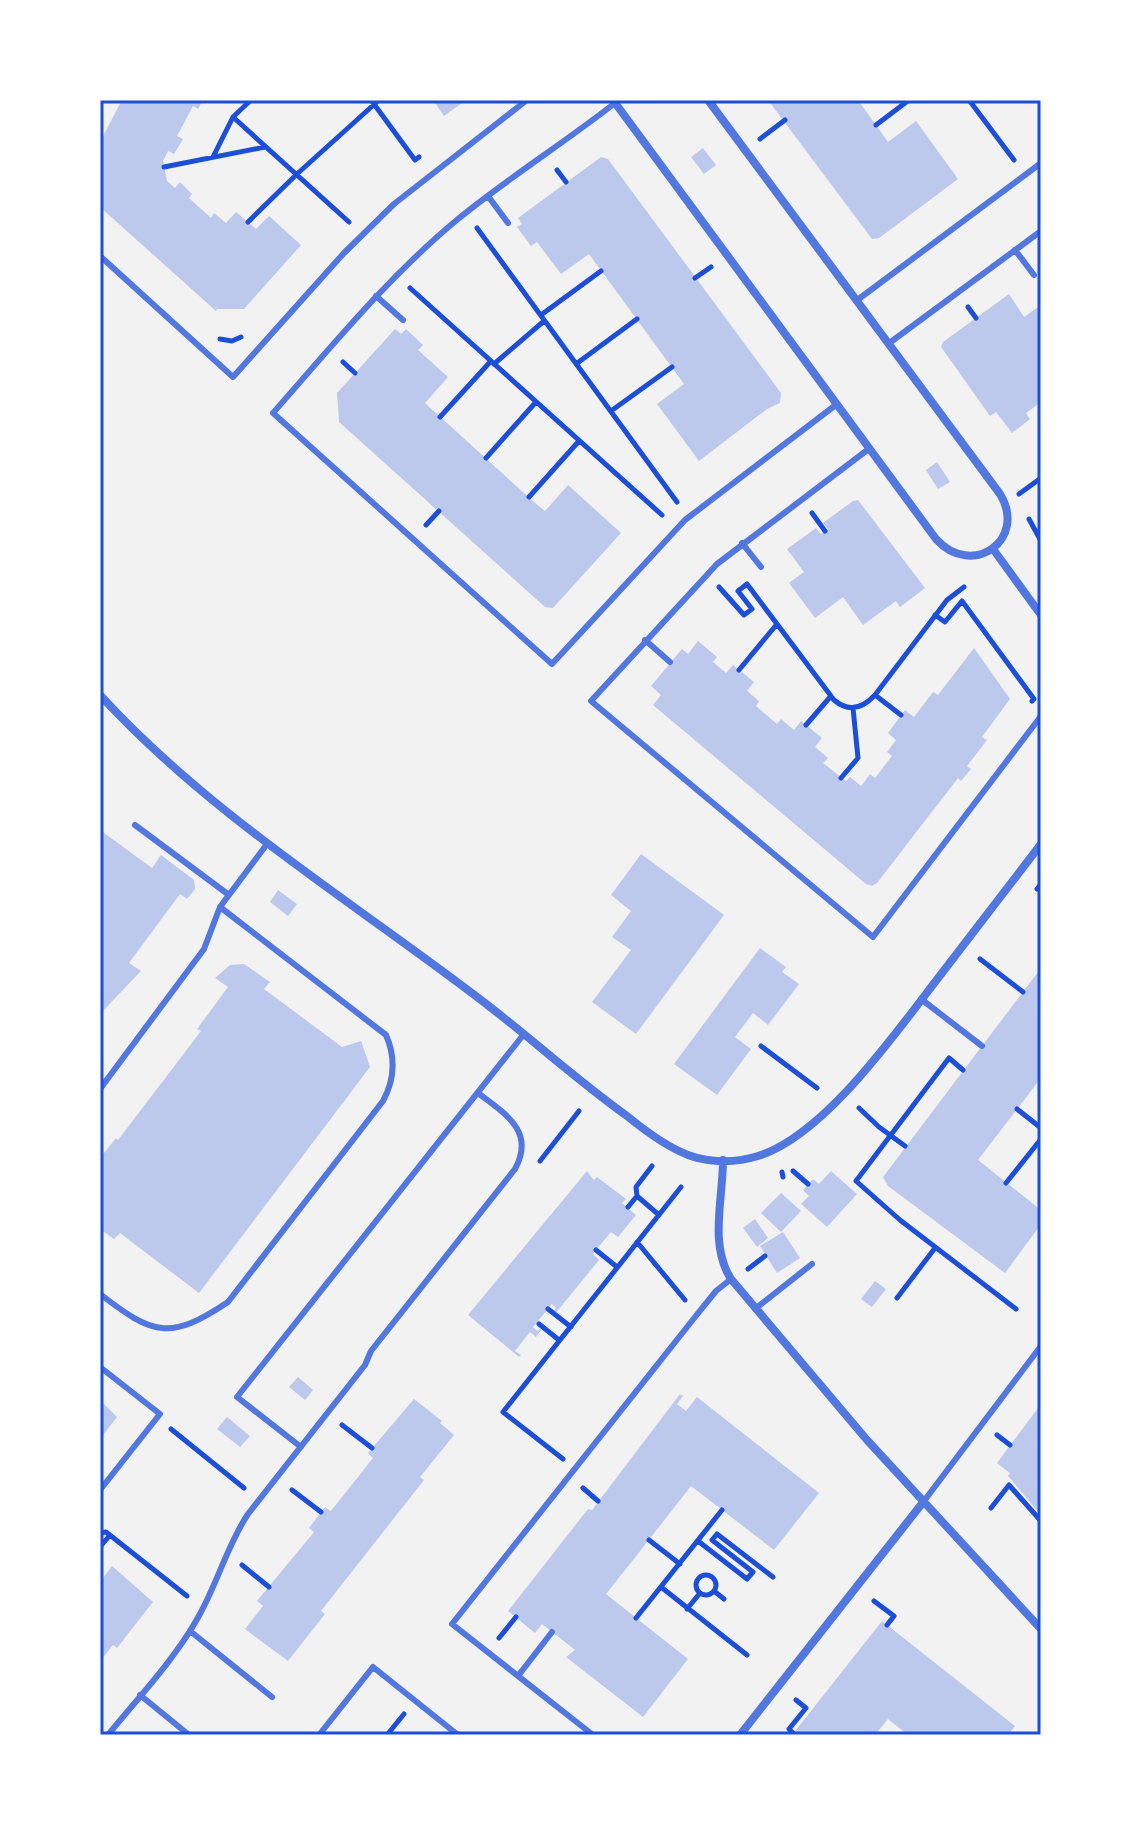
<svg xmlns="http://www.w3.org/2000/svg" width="1141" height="1835" viewBox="0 0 1141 1835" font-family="'Zilla Slab',serif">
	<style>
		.building { fill: #bdc9ec }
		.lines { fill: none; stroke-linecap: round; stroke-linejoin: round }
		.path { stroke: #1d4ed8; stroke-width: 5 }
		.service { stroke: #5277de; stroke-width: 6 }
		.minor { stroke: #5277de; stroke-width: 8 }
		.neatline { fill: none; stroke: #1d4ed8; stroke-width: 3 }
	</style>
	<rect width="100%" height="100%" fill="#f2f2f2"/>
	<!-- building -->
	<path class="building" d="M 122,100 L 203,100 L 198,109 L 193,106 L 177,136 L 183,139 L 174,154 L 168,151 L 163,161 L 167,181 L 175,188 L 180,182 L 192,194 L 189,198 L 211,218 L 214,213 L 226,223 L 236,212 L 256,229 L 269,216 L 301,245 L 244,309 L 217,309 L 216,311 L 100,207 L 100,142 Z
		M 433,100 L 466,100 L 444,116 Z
		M 768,100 L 858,100 L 888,142 L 916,121 L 958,179 L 879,238 L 872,239 Z
		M 703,148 L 716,165 L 704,174 L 691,157 Z
		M 601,157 L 608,159 L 781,393 L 780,403 L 767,409 L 699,461 L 657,404 L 684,384 L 589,254 L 561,274 L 537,242 L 531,246 L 517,227 L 522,224 L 518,218 Z
		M 1009,294 L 1024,317 L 1041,305 L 1041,359 L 1038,361 L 1041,365 L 1041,402 L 1026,413 L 1030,419 L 1012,433 L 996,412 L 990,416 L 941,347 L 943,342 Z
		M 395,329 L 401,334 L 406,329 L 423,345 L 418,350 L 448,377 L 425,403 L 534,502 L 545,511 L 568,485 L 621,533 L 553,608 L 545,607 L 339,422 L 337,393 Z
		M 937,462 L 950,482 L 938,489 L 926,470 Z
		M 858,500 L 925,588 L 900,607 L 896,601 L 863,625 L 843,597 L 815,618 L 789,583 L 804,572 L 787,549 L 816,528 L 821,534 L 828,529 L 823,523 L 853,501 Z
		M 698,641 L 717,657 L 713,662 L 726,673 L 733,665 L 754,682 L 747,691 L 759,701 L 756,706 L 777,724 L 781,719 L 794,730 L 801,721 L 822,738 L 815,747 L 828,758 L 823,763 L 846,781 L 850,777 L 861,786 L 870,774 L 875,778 L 892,756 L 887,752 L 896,740 L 888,733 L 905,710 L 914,717 L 933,692 L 938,695 L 974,648 L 1010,699 L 982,737 L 987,740 L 967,766 L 971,769 L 961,781 L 958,778 L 877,883 L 872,886 L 866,884 L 653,705 L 661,695 L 651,686 L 682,649 L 688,654 Z
		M 100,830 L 152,868 L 161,855 L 194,880 L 195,889 L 187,899 L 180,894 L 129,963 L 141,971 L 100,1014 Z
		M 641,854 L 724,915 L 636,1034 L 592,1002 L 631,950 L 612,937 L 631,911 L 611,895 Z
		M 278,890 L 297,904 L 288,916 L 270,902 Z
		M 760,948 L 786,967 L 782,972 L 799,984 L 768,1025 L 753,1013 L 735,1037 L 751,1049 L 717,1095 L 674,1064 Z
		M 244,964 L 270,982 L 264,989 L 342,1047 L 361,1041 L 370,1067 L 199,1293 L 120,1233 L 114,1239 L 100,1229 L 100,1158 L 116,1138 L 118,1140 L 201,1031 L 197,1029 L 228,987 L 215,978 L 230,965 Z
		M 1041,968 L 1041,1078 L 978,1160 L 1041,1210 L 1041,1224 L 1005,1273 L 888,1186 L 883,1177 Z
		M 587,1171 L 594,1180 L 597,1177 L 626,1199 L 622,1203 L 636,1215 L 618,1237 L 611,1232 L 596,1250 L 593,1254 L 599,1260 L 554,1315 L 552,1313 L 556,1308 L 552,1304 L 533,1327 L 537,1331 L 543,1327 L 536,1337 L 530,1332 L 515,1351 L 521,1355 L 519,1357 L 468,1315 Z
		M 831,1171 L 857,1194 L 827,1227 L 801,1204 L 809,1196 L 803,1190 L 813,1179 L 819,1184 Z
		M 781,1193 L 801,1211 L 781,1232 L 761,1213 Z
		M 755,1219 L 768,1238 L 757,1247 L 743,1228 Z
		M 783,1232 L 800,1258 L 777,1273 L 760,1246 Z
		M 875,1281 L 886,1289 L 872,1307 L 861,1299 Z
		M 298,1377 L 313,1390 L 305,1400 L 289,1387 Z
		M 680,1394 L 683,1396 L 677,1404 L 686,1411 L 697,1397 L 819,1493 L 774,1550 L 691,1486 L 637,1555 L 606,1594 L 688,1659 L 643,1717 L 566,1657 L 575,1650 L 542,1624 L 535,1633 L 508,1611 L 588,1509 L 592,1510 Z
		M 414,1399 L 442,1421 L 440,1423 L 454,1435 L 420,1477 L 424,1480 L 321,1611 L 325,1614 L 288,1661 L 245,1629 L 263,1606 L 257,1601 L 314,1532 L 309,1528 L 325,1507 L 331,1511 L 373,1458 L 368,1453 Z
		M 100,1400 L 117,1417 L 100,1439 Z
		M 1041,1404 L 1041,1515 L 1008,1476 L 1010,1473 L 997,1463 Z
		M 227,1417 L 250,1436 L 240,1447 L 217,1429 Z
		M 112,1566 L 153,1602 L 117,1648 L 113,1645 L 100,1661 L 100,1582 Z
		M 882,1621 L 1015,1726 L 1008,1735 L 908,1735 L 888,1719 L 875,1735 L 792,1735 Z"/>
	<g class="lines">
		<!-- path -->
		<path class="path" d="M 251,100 L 233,117 L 349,222
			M 371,100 L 415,160 L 419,157
			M 969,100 L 1014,160
			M 100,101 L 100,100
			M 876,125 L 909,100
			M 760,139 L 785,120
			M 213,157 L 233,117
			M 164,167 L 265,147
			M 557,170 L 566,182
			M 248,222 L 297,174 L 379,100
			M 477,228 L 677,502
			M 695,278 L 711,267
			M 410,288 L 662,515
			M 968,307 L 976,318
			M 541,315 L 601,271
			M 220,339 L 232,341 L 241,337
			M 343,362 L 355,373
			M 494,364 L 544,321
			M 576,364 L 637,319
			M 611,411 L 672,367
			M 440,417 L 491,361
			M 486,458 L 536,402
			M 1019,494 L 1041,478
			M 529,497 L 579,441
			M 812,513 L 825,531
			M 1029,519 L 1041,541
			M 426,525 L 439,511
			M 719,587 L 744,615 L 752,609 L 738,591 L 747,584 L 834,700 C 848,712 862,709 875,695 L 947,600 L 964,587
			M 935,615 L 945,622 L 962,601 L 1034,699 L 1032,701
			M 739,670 L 777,624
			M 875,695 L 901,715
			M 806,725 L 831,696
			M 841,778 L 858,758 L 853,708
			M 1037,889 L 1041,884
			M 980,959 L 1023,992
			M 761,1046 L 817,1088
			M 963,1070 L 949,1058 L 856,1181 L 900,1220 L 1016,1309
			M 859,1108 L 879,1127 L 905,1146
			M 1017,1109 L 1041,1128
			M 540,1161 L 579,1111
			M 793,1171 L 808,1184
			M 782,1172 L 783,1177
			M 1006,1183 L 1041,1139
			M 637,1196 L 659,1215
			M 628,1207 L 637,1196 L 636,1187 L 652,1166
			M 637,1242 L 685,1300
			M 596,1250 L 617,1267
			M 748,1269 L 765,1256
			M 897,1298 L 935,1248
			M 548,1309 L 571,1327
			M 539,1324 L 559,1340
			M 342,1425 L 372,1448
			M 171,1429 L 244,1488
			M 997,1435 L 1010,1445
			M 563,1459 L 503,1412 L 681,1187
			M 583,1488 L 598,1501
			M 292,1490 L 321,1512
			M 991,1508 L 1009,1485 L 1041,1521
			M 100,1533 L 106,1532 L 187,1596
			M 649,1540 L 680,1564
			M 698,1541 L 747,1579 L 753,1572 L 712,1540 L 717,1534 L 773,1577
			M 100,1547 L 110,1535
			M 242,1565 L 269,1587
			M696 1585a10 10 0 1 1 20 0a10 10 0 1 1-20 0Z
			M 661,1587 L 747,1655
			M 714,1591 L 724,1599
			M 874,1601 L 894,1616 L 887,1625
			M 687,1609 L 700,1593
			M 636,1618 L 722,1510
			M 499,1638 L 516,1617
			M 793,1733 L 789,1729 L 806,1708 L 796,1700
			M 387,1735 L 404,1714"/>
		<!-- service -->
		<path class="service" d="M 615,103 C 564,143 508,178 458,219 C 389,276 332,346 273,413 L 552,664 L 685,520 L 837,404
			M 488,196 L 508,223
			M 1015,250 L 1034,275
			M 100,256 L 233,377 L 344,253 L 394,204 L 527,100
			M 376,296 L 403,320
			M 856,301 L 1041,163
			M 888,344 L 1041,231
			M 870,448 L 717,564 L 591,701 L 873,937 L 1041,716
			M 742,543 L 761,567
			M 645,640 L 670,662
			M 135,825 L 229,895
			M 921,999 L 982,1046
			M 100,1089 L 204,949 L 220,907 L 267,844
			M 100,1294 C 153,1335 170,1341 228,1302 L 383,1101 C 395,1079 396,1058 386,1035 L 220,907
			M 755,1309 L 812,1264
			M 100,1367 L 160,1414 L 100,1490
			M 301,1447 L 237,1397 L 524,1034
			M 924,1501 L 1041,1346
			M 190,1631 L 272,1697
			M 518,1676 L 552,1632
			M 140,1695 L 189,1735
			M 108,1735 C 138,1698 173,1661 196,1621 C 217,1586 226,1547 248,1514 L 365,1365 L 371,1351 L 515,1169 C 536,1131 504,1113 478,1093
			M 319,1735 L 373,1667 L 458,1735
			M 593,1735 L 452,1624 L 695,1317 L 716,1291 L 731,1279"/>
		<!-- minor -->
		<path class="minor" d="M 613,100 L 936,539 C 972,579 1028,540 1000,494 L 708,100
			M 993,549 L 1041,615
			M 100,695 C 212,817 355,903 485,1003 C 533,1040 578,1081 627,1116 C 643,1129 660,1142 679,1151 C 702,1163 733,1164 758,1156 C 826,1135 899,1028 942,973 C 975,930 1008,887 1041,844
			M 723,1160 C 723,1199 709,1245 731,1279 L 867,1440 L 1041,1629
			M 740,1735 L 924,1501"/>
	</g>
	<!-- border -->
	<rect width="1141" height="1835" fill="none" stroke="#ffffff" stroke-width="204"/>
	<rect x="102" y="102" width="937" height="1631" class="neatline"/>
</svg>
